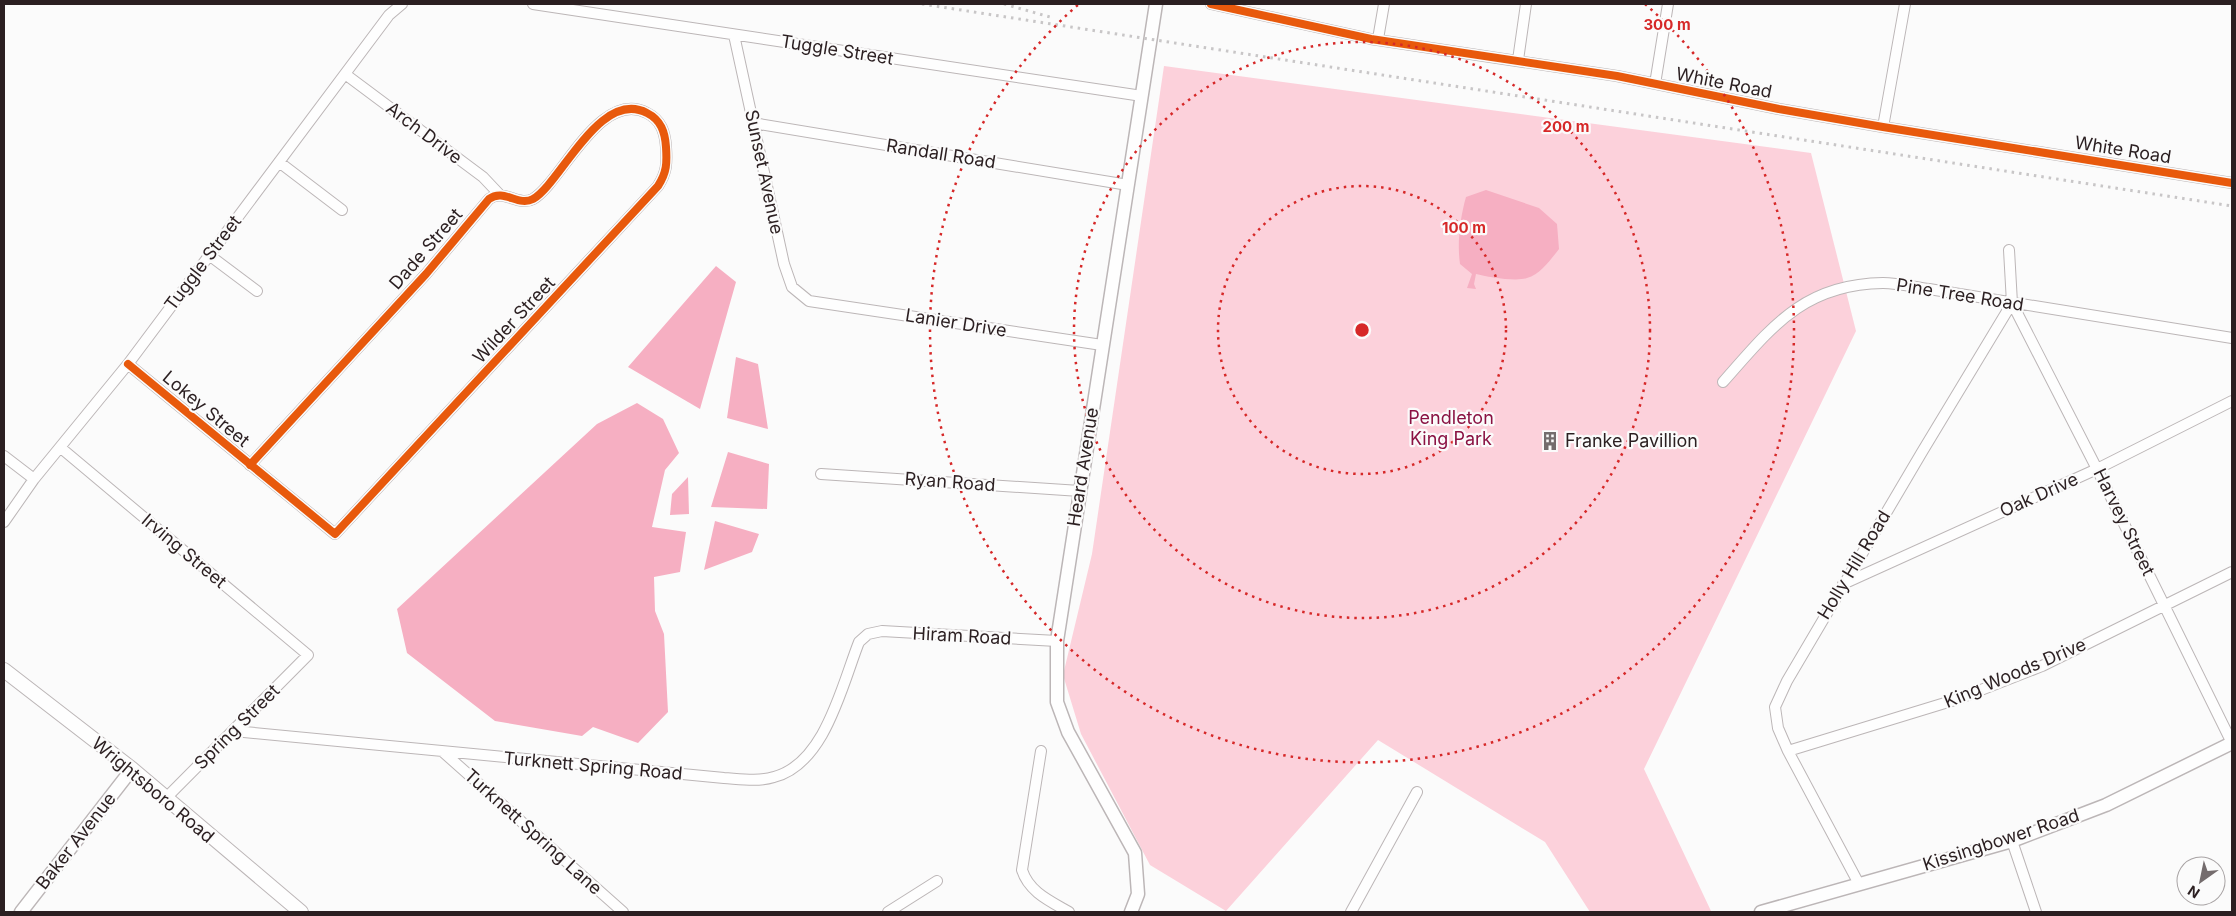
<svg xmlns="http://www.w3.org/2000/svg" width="2236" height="916" viewBox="0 0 2236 916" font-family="Inter,sans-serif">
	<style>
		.green { fill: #fcd1db }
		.water { fill: #f6afc2 }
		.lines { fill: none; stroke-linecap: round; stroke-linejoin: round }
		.minor-casing { stroke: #bcb6b7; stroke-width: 12 }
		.tertiary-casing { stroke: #bcb6b7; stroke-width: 15 }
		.secondary-casing { stroke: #bcb6b7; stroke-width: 16 }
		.minor { stroke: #fefefe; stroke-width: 10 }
		.tertiary { stroke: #fefefe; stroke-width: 12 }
		.secondary { stroke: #fefefe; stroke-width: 14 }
		.rail { stroke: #c8c6c7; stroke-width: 3; stroke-dasharray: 2.5 5; stroke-linecap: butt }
		.cycleway-casing { stroke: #fbfbfb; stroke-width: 11 }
		.cycleway { stroke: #e8590c; stroke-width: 8 }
		.ring { fill: none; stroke: #d62828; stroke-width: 2.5; stroke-dasharray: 2.5 5 }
		.labels { text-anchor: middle; stroke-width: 4.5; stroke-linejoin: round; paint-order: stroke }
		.street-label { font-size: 18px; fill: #2b1f21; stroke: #fbfbfb }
		.park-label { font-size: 18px; fill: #8a1243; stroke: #fbfbfb }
		.poi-label { font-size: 18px; fill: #2b1f21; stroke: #fbfbfb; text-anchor: start }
		.centre { fill: #d62828; stroke: #fbfbfb; stroke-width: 2.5 }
		.ring-label { font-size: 15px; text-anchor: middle; font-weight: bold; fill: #d62828; stroke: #fbfbfb; stroke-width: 4.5; stroke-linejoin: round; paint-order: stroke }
	</style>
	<rect width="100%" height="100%" fill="#fbfbfb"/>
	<!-- green -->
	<path class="green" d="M 1164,66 L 1811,153 L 1856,331 L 1644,769 L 1711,911 L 1590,912 L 1545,842 L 1378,740 L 1226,911 L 1150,865 L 1081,734 L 1063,675 L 1092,554 Z"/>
	<!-- water -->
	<path class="water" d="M 1486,190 L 1539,208 L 1557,224 L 1559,249 C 1551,259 1541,274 1527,278 C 1517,282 1487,277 1476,274 L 1474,284 L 1476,289 L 1467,288 L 1472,274 L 1460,264 C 1457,243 1460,218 1466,197 Z
		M 716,266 L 736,282 L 700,409 L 628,367 Z
		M 736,357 L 758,364 L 768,429 L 727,418 Z
		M 637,403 L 663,419 L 679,453 L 665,470 L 652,527 L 686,532 L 680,572 L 654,577 L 655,611 L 664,634 L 668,712 L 638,743 L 593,727 L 582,736 L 495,721 L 407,653 L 397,609 L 597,424 Z
		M 728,452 L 769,464 L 767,509 L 711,507 Z
		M 688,477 L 689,514 L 670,515 L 672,494 Z
		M 715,521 L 759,534 L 752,552 L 704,570 Z"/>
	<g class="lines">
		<!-- minor casing -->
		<g class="minor-casing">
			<path id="minor" d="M 533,4 L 1142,96
				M 1211,4 L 1371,39 L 1617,76 L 1779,109 L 1883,127 L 2232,183
				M 734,35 L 784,264 L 792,287 L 809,301 L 1102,345
				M 1378,39 L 1384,4
				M 1518,60 L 1526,4
				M 345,74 L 483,177 L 500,195
				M 1655,84 L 1668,4
				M 753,123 L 1128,185
				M 1883,127 L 1905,4
				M 279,162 L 342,210
				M 209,255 L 257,291
				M 2012,303 L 2097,469 L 2232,743
				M 128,364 L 335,534 L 658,186 C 667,172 667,163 666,147 C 665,132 661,120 647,113 C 600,88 561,183 533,199 C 518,207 504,188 489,199 L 426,274 L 250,465
				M 1723,382 C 1771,328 1803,284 1883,283 C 1898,283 1914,287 1929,289 L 2232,338
				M 61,448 L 308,655 L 165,799
				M 4,456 L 34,479
				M 821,474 L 1080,491
				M 4,522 L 34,479 L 128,364 L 389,15 L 402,4
				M 1843,584 L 2097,469 L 2232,401
				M 234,731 L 724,778 C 740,779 758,782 774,777 C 825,764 842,685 859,642 L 868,634 L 882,631 L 1057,641
				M 442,751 L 623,912
				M 1041,751 L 1022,870 C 1029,892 1050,901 1069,912
				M 1788,751 L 1958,699 L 2042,666 L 2232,572
				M 2012,841 L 2036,912
				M 1859,884 L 1788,751 L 1778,728 L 1775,707 L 1787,681 L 1922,452 L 2012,303 L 2009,250
				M 888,912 L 937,881
				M 1351,912 L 1417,792"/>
		</g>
		<!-- tertiary casing -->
		<g class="tertiary-casing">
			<path id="tertiary" d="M 21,912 L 132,769
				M 1131,912 L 1138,894 L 1135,853 L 1068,732 L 1057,702 L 1057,641 L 1156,4
				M 1761,912 L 2012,841 L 2106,805 L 2232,743"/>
		</g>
		<!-- secondary casing -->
		<g class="secondary-casing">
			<path id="secondary" d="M 4,670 L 132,769 L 301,912"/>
		</g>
		<!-- minor -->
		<use href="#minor" class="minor"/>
		<!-- tertiary -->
		<use href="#tertiary" class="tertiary"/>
		<!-- secondary -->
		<use href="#secondary" class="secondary"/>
		<!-- rail -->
		<path class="rail" d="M 922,4 L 2232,206
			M 1004,4 L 1050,17"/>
		<!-- cycleway casing -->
		<g class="cycleway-casing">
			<path id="cycleway" d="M 1211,4 L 1371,39 L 1617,76 L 1779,109 L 1883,127 L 2232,183
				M 128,364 L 335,534 L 658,186 C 667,172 667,163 666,147 C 665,132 661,120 647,113 C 600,88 561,183 533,199 C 518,207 504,188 489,199 L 426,274 L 250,465"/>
		</g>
		<!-- cycleway -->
		<use href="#cycleway" class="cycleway"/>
	</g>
	<!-- distance rings -->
	<g class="ring">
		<circle cx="1362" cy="330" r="144"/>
		<circle cx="1362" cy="330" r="288"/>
		<path d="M1645 4A432 432 0 1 1 1079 4"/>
	</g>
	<!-- icons -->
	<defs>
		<g id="building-bare" transform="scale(1.5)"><path d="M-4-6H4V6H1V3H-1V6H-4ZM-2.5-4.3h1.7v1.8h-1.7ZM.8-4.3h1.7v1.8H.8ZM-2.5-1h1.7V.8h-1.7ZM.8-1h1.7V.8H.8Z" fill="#746c6d" stroke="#fbfbfb" stroke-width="2.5" paint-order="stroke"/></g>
	</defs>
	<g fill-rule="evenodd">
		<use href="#building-bare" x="1550" y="441"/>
	</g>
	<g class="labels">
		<!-- street labels -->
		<g class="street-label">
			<text transform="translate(837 50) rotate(9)" y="6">Tuggle Street</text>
			<text transform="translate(1724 83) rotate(11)" y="6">White Road</text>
			<text transform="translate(424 133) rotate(37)" y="6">Arch Drive</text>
			<text transform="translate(2123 150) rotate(9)" y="6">White Road</text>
			<text transform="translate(941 154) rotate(9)" y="6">Randall Road</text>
			<text transform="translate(764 172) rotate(78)" y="6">Sunset Avenue</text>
			<text transform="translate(426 249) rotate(-49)" y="6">Dade Street</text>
			<text transform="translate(203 263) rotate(-53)" y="6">Tuggle Street</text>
			<text transform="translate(1960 295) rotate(9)" y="6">Pine Tree Road</text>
			<text transform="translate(514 320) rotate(-47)" y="6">Wilder Street</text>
			<text transform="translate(956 323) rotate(9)" y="6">Lanier Drive</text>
			<text transform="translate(206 409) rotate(40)" y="6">Lokey Street</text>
			<text transform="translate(1083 467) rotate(-81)" y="6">Heard Avenue</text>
			<text transform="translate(950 482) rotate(4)" y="6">Ryan Road</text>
			<text transform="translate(2039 495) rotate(-24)" y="6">Oak Drive</text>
			<text transform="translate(2124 522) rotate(64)" y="6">Harvey Street</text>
			<text transform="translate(184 551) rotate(40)" y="6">Irving Street</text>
			<text transform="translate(1854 565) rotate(-59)" y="6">Holly Hill Road</text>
			<text transform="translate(962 636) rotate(3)" y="6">Hiram Road</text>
			<text transform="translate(2015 673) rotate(-23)" y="6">King Woods Drive</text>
			<text transform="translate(237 727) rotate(-45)" y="6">Spring Street</text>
			<text transform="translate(593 766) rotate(5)" y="6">Turknett Spring Road</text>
			<text transform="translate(153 790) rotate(40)" y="6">Wrightsboro Road</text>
			<text transform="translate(533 832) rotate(42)" y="6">Turknett Spring Lane</text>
			<text transform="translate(2001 840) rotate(-18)" y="6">Kissingbower Road</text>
			<text transform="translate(76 841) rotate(-52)" y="6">Baker Avenue</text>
		</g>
		<!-- park labels -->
		<g class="park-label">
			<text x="1451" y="424">Pendleton<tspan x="1451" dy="21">King Park</tspan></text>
		</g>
		<!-- poi labels -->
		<g class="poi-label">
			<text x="1565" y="447">Franke Pavillion</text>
		</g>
	</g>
	<circle cx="1362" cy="330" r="8" class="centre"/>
	<g class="ring-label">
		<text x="1667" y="30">300 m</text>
		<text x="1566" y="132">200 m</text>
		<text x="1464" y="233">100 m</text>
	</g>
	<!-- border -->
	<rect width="2236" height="916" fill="none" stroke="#2b1f21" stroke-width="10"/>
	<!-- north arrow -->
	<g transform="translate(2201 881) rotate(213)"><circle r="24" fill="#fbfbfb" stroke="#a8a3a4"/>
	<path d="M0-4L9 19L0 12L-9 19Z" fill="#746c6d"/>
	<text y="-8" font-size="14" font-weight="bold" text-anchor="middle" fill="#2b1f21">N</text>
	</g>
</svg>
